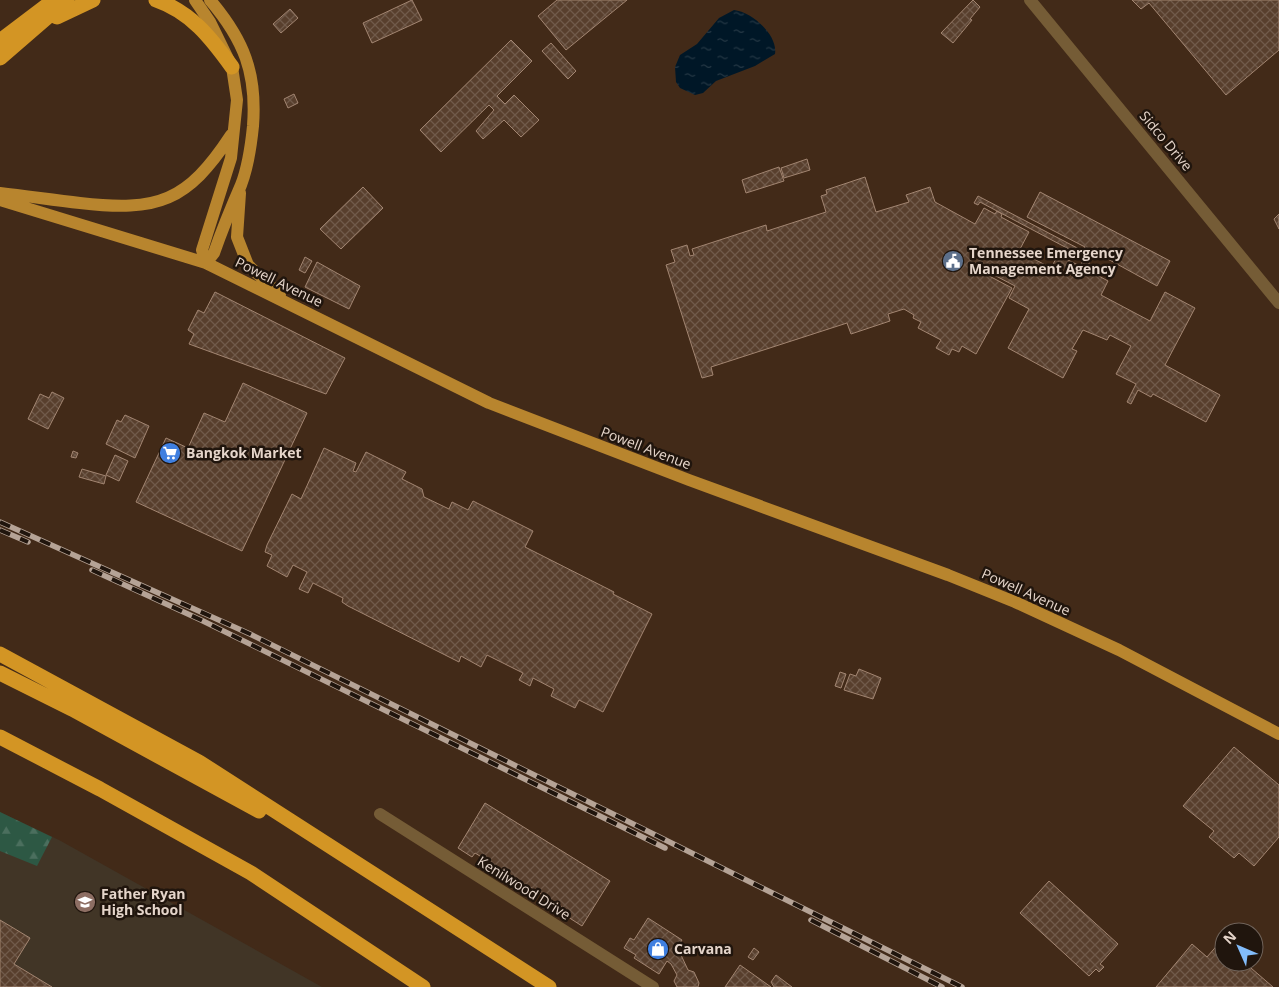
<svg xmlns="http://www.w3.org/2000/svg" width="1279" height="987" viewBox="0 0 1279 987" font-family="'Open Sans',sans-serif">
	<style>
		.education { fill: #413526 }
		.forest { fill: url(#forest-firs) }
		.water { fill: url(#water-ripples) }
		.building { fill: url(#building-cross-hatch); stroke: #a28571 }
		.lines { fill: none; stroke-linecap: round; stroke-linejoin: round }
		.minor { stroke: #755c36; stroke-width: 12 }
		.major { stroke: #b8852e; stroke-width: 12 }
		.highway { stroke: #d39524; stroke-width: 15 }
		.rail-casing { stroke: #b5a396; stroke-width: 5.5 }
		.rail { stroke: #20150d; stroke-width: 4; stroke-dasharray: 11; stroke-linecap: butt }
		.labels { text-anchor: middle; stroke-width: 5; stroke-linejoin: round; paint-order: stroke }
		.street-label { font-size: 14px; fill: #e5d5ca; stroke: #20150d }
		.poi-label { font-size: 14px; font-weight: bold; fill: #e5d5ca; stroke: #20150d; text-anchor: start }
	</style>
	<defs>
		<pattern id="forest-firs" width="22" height="20" patternUnits="userSpaceOnUse" patternTransform="scale(1.25)"><rect width="22" height="20" fill="#2d5844"/><path d="M5 1l3.5 6h-7zM16 11l3.5 6h-7z" fill="#4b6f5e"/></pattern>
		<pattern id="water-ripples" width="26" height="14" patternUnits="userSpaceOnUse" patternTransform="scale(1.25)"><rect width="26" height="14" fill="#001727"/><path d="M2 4q2-2 4 0t4 0M15 11q2-2 4 0t4 0" fill="none" stroke="#253845"/></pattern>
		<pattern id="building-cross-hatch" width="8" height="8" patternUnits="userSpaceOnUse" patternTransform="scale(1.25)"><rect width="8" height="8" fill="#583f2d"/><path d="M0 0l8 8M0 8l8-8" fill="none" stroke="#705a4a"/></pattern>
	</defs>
	<rect width="100%" height="100%" fill="#422a18"/>
	<!-- education -->
	<path class="education" d="M 0,812 L 59,840 L 322,987 L 0,987 Z"/>
	<!-- forest -->
	<path class="forest" d="M 0,812 L 52,837 L 37,866 L 0,851 Z"/>
	<!-- water -->
	<path class="water" d="M 734,10 C 752,12 778,35 775,54 L 755,66 L 716,81 L 703,93 L 695,95 L 680,88 L 676,82 L 675,67 L 680,55 L 697,44 L 719,18 Z"/>
	<!-- building -->
	<path class="building" d="M 412,0 L 422,20 L 372,43 L 363,23 Z
		M 557,0 L 627,0 L 566,50 L 538,16 Z
		M 973,0 L 980,7 L 970,19 L 972,20 L 953,43 L 941,33 Z
		M 1132,0 L 1279,0 L 1279,50 L 1226,95 L 1149,3 L 1141,9 Z
		M 290,9 L 298,18 L 281,33 L 273,24 Z
		M 511,40 L 532,61 L 497,96 L 505,104 L 514,95 L 539,120 L 521,137 L 504,120 L 483,139 L 476,131 L 494,110 L 489,105 L 441,152 L 420,130 Z
		M 551,43 L 576,71 L 568,79 L 542,51 Z
		M 294,94 L 298,103 L 288,108 L 284,99 Z
		M 807,159 L 810,170 L 784,178 L 781,168 Z
		M 779,167 L 784,181 L 746,193 L 742,180 Z
		M 865,177 L 876,212 L 909,202 L 906,195 L 930,187 L 935,202 L 975,224 L 984,208 L 995,214 L 997,211 L 1002,214 L 1001,217 L 1029,232 L 1019,251 L 1051,268 L 1058,255 L 1080,266 L 1084,259 L 1082,256 L 980,202 L 978,205 L 974,203 L 978,196 L 1083,251 L 1085,247 L 1027,217 L 1040,192 L 1170,261 L 1157,286 L 1095,252 L 1086,269 L 1108,281 L 1101,295 L 1150,321 L 1165,292 L 1195,308 L 1165,365 L 1220,395 L 1206,422 L 1153,394 L 1151,397 L 1138,390 L 1131,404 L 1127,402 L 1136,384 L 1116,374 L 1131,346 L 1110,335 L 1107,340 L 1083,330 L 1072,349 L 1077,351 L 1063,378 L 1008,348 L 1029,309 L 1009,298 L 1015,286 L 975,265 L 974,268 L 1012,288 L 976,354 L 962,346 L 959,352 L 952,349 L 949,355 L 936,348 L 941,340 L 918,328 L 921,322 L 913,318 L 914,315 L 904,309 L 888,314 L 890,321 L 851,334 L 847,323 L 711,367 L 713,375 L 702,378 L 666,265 L 675,262 L 671,250 L 687,245 L 690,256 L 694,255 L 692,249 L 766,225 L 767,231 L 826,212 L 821,196 L 827,194 L 826,190 Z
		M 363,187 L 383,208 L 341,249 L 320,229 Z
		M 1279,214 L 1279,229 L 1274,219 Z
		M 305,257 L 312,261 L 305,273 L 299,270 Z
		M 317,262 L 360,286 L 349,309 L 305,287 Z
		M 215,292 L 345,358 L 326,394 L 189,344 L 194,334 L 188,330 L 198,310 L 204,313 Z
		M 243,383 L 307,413 L 242,551 L 136,502 L 166,438 L 188,448 L 204,413 L 225,422 Z
		M 52,392 L 64,398 L 48,429 L 28,419 L 40,394 L 49,398 Z
		M 125,415 L 149,426 L 135,458 L 106,444 L 117,420 L 121,422 Z
		M 324,448 L 356,463 L 353,471 L 356,472 L 366,452 L 406,472 L 402,479 L 422,489 L 424,497 L 449,509 L 452,502 L 468,510 L 473,501 L 533,531 L 525,547 L 614,592 L 613,594 L 652,614 L 603,712 L 579,700 L 575,708 L 551,696 L 554,689 L 533,678 L 530,686 L 519,680 L 523,673 L 487,655 L 481,667 L 461,656 L 459,662 L 348,606 L 342,602 L 343,598 L 313,583 L 308,593 L 299,589 L 307,572 L 293,565 L 287,577 L 267,566 L 272,555 L 265,552 L 267,545 L 292,494 L 301,499 Z
		M 73,451 L 78,453 L 76,458 L 71,457 Z
		M 115,455 L 128,461 L 119,481 L 106,475 Z
		M 82,469 L 106,476 L 104,484 L 79,477 Z
		M 859,669 L 881,678 L 873,699 L 844,690 L 850,674 L 856,676 Z
		M 840,672 L 846,674 L 841,688 L 835,686 Z
		M 1234,747 L 1279,785 L 1279,837 L 1254,866 L 1239,853 L 1234,858 L 1209,837 L 1214,831 L 1183,806 Z
		M 485,803 L 610,881 L 582,926 L 568,917 L 571,913 L 530,887 L 527,891 L 513,882 L 516,878 L 475,853 L 472,857 L 458,848 Z
		M 1049,881 L 1118,944 L 1100,964 L 1104,967 L 1099,972 L 1096,969 L 1089,976 L 1020,913 Z
		M 648,918 L 682,940 L 675,951 L 681,955 L 688,970 L 694,972 L 699,983 L 698,987 L 677,987 L 674,981 L 677,975 L 671,964 L 667,961 L 659,974 L 634,958 L 636,955 L 624,948 L 630,938 L 634,940 Z
		M 0,920 L 30,938 L 14,964 L 52,987 L 0,987 Z
		M 1220,942 L 1224,945 L 1224,962 L 1244,962 L 1273,987 L 1156,987 L 1192,944 L 1207,957 Z
		M 754,948 L 759,952 L 753,960 L 748,957 Z
		M 740,965 L 771,987 L 725,987 Z
		M 776,975 L 792,987 L 774,987 L 771,982 Z"/>
	<g class="lines">
		<!-- minor -->
		<path class="minor" d="M 1030,0 L 1279,303
			M 380,814 L 653,987"/>
		<!-- major -->
		<path class="major" d="M 195,0 L 210,22 L 232,67 L 237,100 L 231,158 L 202,250 L 206,263
			M 0,193 C 27,196 53,200 80,203 C 158,212 187,202 231,135
			M 240,193 L 237,237 L 248,265 L 280,295
			M 0,200 L 206,263 L 489,403 L 689,480 L 948,575 L 1015,602 L 1119,650 L 1279,734
			M 206,263 L 214,253 C 222,230 231,208 241,185 C 248,167 251,146 253,126 C 257,73 244,40 210,0"/>
		<!-- highway -->
		<path class="highway" d="M 156,0 C 191,12 211,38 232,67
			M 57,17 L 93,0
			M 0,41 L 54,0
			M 0,58 L 67,0
			M 0,654 L 199,762 L 549,987
			M 0,673 L 72,709 L 259,811
			M 0,737 L 100,789 L 251,873 L 423,987"/>
		<!-- rail casing -->
		<g class="rail-casing">
			<path id="rail" d="M 0,522 L 250,634 L 962,987
				M 0,530 L 28,542
				M 92,570 L 201,620 L 665,848
				M 811,920 L 942,987"/>
		</g>
		<!-- rail -->
		<use href="#rail" class="rail"/>
	</g>
	<!-- icons -->
	<defs>
		<g id="civic-disc" transform="scale(1.125)"><circle r="9.5" fill="#5c6f8a" stroke="#20150d"/><path d="M-.6-6.5H3V-4.5H.6V-3L4-1V1h2V6H-6V1h2V-1L-.6-3ZM-1.2 2.5V6h2.4V2.5Z" fill="#fff"/></g>
		<g id="supermarket-disc" transform="scale(1.125)"><circle r="9.5" fill="#3f7fe0" stroke="#20150d"/><path d="M-6-5.5h2.5l.6 2H6L4.5 2H-2.5L-4.4-4H-6ZM-1.5 3.2a1.3 1.3 0 1 0 .1 0ZM3 3.2a1.3 1.3 0 1 0 .1 0Z" fill="#fff"/></g>
		<g id="university-disc" transform="scale(1.125)"><circle r="9.5" fill="#8d6e63" stroke="#20150d"/><path d="M0-5L7-2L0 1L-7-2ZM-4 1L0 2.5L4 1V4Q0 6-4 4Z" fill="#fff"/></g>
		<g id="shop-disc" transform="scale(1.125)"><circle r="9.5" fill="#3f7fe0" stroke="#20150d"/><path d="M-5-2.5h2.3a2.7 3.5 0 0 1 5.4 0H5L5.5 6h-11ZM-1.5-2.5h3a1.5 2.3 0 0 0-3 0Z" fill="#fff"/></g>
	</defs>
	<g fill-rule="evenodd">
		<use href="#civic-disc" x="953" y="261"/>
		<use href="#supermarket-disc" x="170" y="453"/>
		<use href="#university-disc" x="85" y="902"/>
		<use href="#shop-disc" x="658" y="949"/>
	</g>
	<g class="labels">
		<!-- street labels -->
		<g class="street-label">
			<text transform="translate(1166 141) rotate(50)" y="5">Sidco Drive</text>
			<text transform="translate(279 282) rotate(26)" y="5">Powell Avenue</text>
			<text transform="translate(646 448) rotate(21)" y="5">Powell Avenue</text>
			<text transform="translate(1026 592) rotate(24)" y="5">Powell Avenue</text>
			<text transform="translate(524 888) rotate(32)" y="5">Kenilwood Drive</text>
		</g>
		<!-- poi labels -->
		<g class="poi-label">
			<text x="969" y="258">Tennessee Emergency<tspan x="969" dy="16">Management Agency</tspan></text>
			<text x="186" y="458">Bangkok Market</text>
			<text x="101" y="899">Father Ryan<tspan x="101" dy="16">High School</tspan></text>
			<text x="674" y="954">Carvana</text>
		</g>
	</g>
	<!-- north arrow -->
	<g transform="translate(1239 947) rotate(315)"><circle r="24" fill="#20150d" stroke="#6f6259"/>
	<path d="M0-4L9 19L0 12L-9 19Z" fill="#82bcfa"/>
	<text y="-8" font-size="14" font-weight="bold" text-anchor="middle" fill="#e5d5ca">N</text>
	</g>
</svg>
